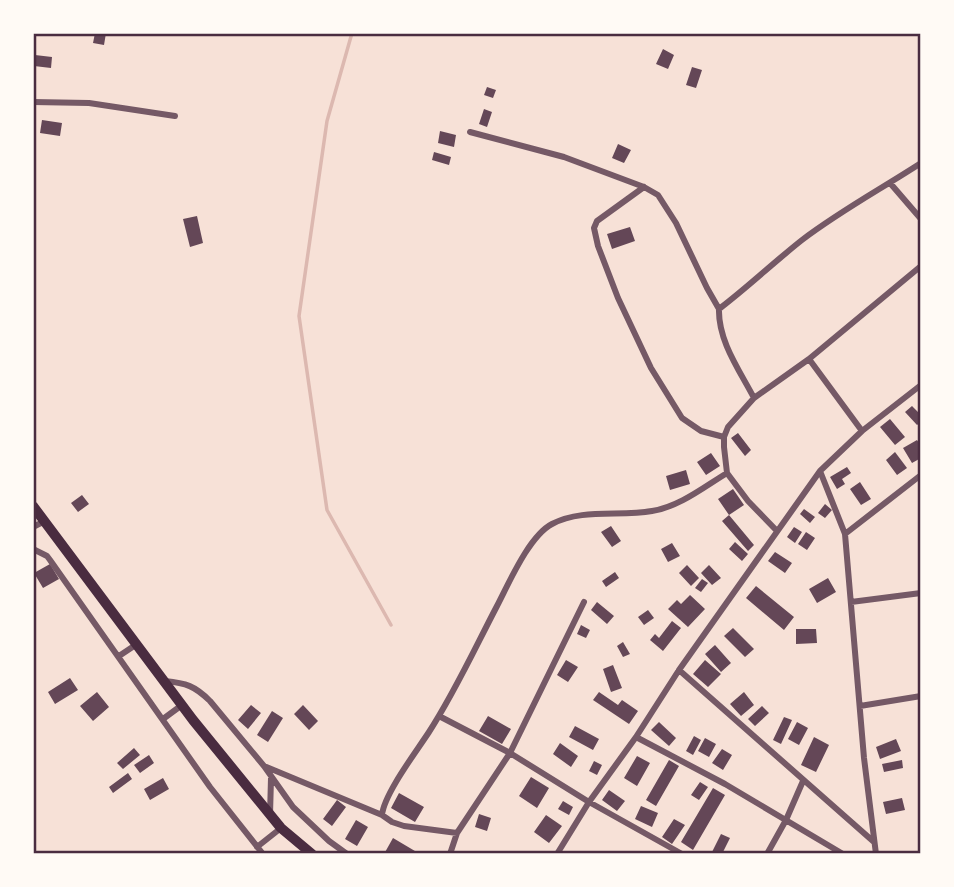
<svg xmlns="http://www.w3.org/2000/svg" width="954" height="887" viewBox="0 0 954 887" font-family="'Titillium Web',sans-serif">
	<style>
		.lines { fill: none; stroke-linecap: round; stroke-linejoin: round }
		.stream { stroke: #dcb8b0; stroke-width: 3.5 }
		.building { fill: #644757 }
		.minor { stroke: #755966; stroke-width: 6 }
		.primary { stroke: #4a2c40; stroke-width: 10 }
		.neatline { fill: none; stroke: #4a2c40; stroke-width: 2.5 }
	</style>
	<rect width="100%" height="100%" fill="#f7e1d7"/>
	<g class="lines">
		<!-- stream -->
		<path class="stream" d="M 352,33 L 327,121 L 299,316 L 327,510 L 391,625"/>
	</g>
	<!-- building -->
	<path class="building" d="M 95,33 L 106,33 L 104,45 L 93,43 Z
		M 663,49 L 674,55 L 668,69 L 656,64 Z
		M 35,55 L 52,57 L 51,68 L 34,66 Z
		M 692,67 L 702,70 L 696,88 L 686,85 Z
		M 487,87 L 496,90 L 493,98 L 484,95 Z
		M 484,109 L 492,112 L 487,127 L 479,124 Z
		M 42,120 L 62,123 L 60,136 L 40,133 Z
		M 440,131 L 456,135 L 454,147 L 438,143 Z
		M 618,144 L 631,150 L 624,163 L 612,158 Z
		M 434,152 L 451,157 L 449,165 L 432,160 Z
		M 197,216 L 203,243 L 190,247 L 183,219 Z
		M 630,227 L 635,241 L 612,249 L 607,234 Z
		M 912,406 L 921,415 L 921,422 L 917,425 L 905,412 Z
		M 890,419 L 905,437 L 895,445 L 880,427 Z
		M 738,433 L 751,450 L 745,456 L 731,438 Z
		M 917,440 L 921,446 L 921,458 L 912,463 L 903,448 Z
		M 895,452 L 907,468 L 897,475 L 886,460 Z
		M 711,453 L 720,466 L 706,475 L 697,462 Z
		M 847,467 L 851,473 L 842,479 L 845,484 L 837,489 L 830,477 Z
		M 686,470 L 690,484 L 670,490 L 666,476 Z
		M 860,482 L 871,499 L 861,505 L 850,489 Z
		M 733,489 L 744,505 L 729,515 L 754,545 L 748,551 L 722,521 L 729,515 L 718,499 Z
		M 82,495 L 89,504 L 78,512 L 71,503 Z
		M 825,504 L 832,510 L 825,518 L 818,513 Z
		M 804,509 L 815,517 L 810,523 L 800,514 Z
		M 611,526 L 621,541 L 612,547 L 601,532 Z
		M 794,527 L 802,532 L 795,543 L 787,537 Z
		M 806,532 L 815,538 L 807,550 L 798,544 Z
		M 735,542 L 748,554 L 742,561 L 729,549 Z
		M 672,543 L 680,556 L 668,562 L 661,549 Z
		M 775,552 L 792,563 L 785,573 L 768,561 Z
		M 50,564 L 59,579 L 43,588 L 34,573 Z
		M 687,565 L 699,578 L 691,586 L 679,573 Z
		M 709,565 L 721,578 L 712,585 L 701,573 Z
		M 615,572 L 619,578 L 606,587 L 602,581 Z
		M 828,578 L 836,592 L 817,603 L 809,589 Z
		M 702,579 L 708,583 L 701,592 L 695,588 Z
		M 756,586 L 794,617 L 784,630 L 746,598 Z
		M 690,595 L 705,609 L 688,627 L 668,609 L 677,600 L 681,604 Z
		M 597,602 L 614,616 L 607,624 L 591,610 Z
		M 648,610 L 654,618 L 644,625 L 638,617 Z
		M 672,621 L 681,628 L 663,651 L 650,640 L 655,634 L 659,638 Z
		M 581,625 L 590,630 L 586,638 L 577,634 Z
		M 733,628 L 754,649 L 745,657 L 724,636 Z
		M 796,629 L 816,629 L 817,643 L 796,644 Z
		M 623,642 L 630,654 L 623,657 L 617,646 Z
		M 715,645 L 731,663 L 721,672 L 705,654 Z
		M 566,660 L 578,667 L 568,682 L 557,675 Z
		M 705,660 L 721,674 L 708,687 L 693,674 Z
		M 613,665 L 622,688 L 611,692 L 603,669 Z
		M 70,678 L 78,690 L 55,704 L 48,692 Z
		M 97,692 L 109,707 L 93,721 L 80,706 Z
		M 599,692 L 618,705 L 622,700 L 638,711 L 629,724 L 593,700 Z
		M 744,692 L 754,705 L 741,716 L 730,704 Z
		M 251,705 L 261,713 L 248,729 L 238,720 Z
		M 303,705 L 318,721 L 309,730 L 294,714 Z
		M 762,706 L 769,713 L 755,726 L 748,719 Z
		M 272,711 L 283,718 L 268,742 L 257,735 Z
		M 488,716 L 511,729 L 502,744 L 479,731 Z
		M 784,717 L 792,720 L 781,744 L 773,740 Z
		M 659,722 L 676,738 L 669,746 L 651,730 Z
		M 797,722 L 808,728 L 799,745 L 788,739 Z
		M 575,726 L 599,739 L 593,750 L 569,737 Z
		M 694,736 L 701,740 L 693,755 L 686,751 Z
		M 814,737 L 829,745 L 816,772 L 801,765 Z
		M 705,738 L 716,744 L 709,757 L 698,751 Z
		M 896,739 L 901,751 L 880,759 L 876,747 Z
		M 560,743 L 578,756 L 571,767 L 553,754 Z
		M 134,748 L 140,755 L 123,769 L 117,763 Z
		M 722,749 L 732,755 L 723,770 L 712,763 Z
		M 149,755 L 154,763 L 140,773 L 134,765 Z
		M 637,756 L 650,763 L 637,786 L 624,778 Z
		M 669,760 L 679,766 L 656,806 L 646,800 Z
		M 902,760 L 903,768 L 884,772 L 882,764 Z
		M 594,761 L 602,765 L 597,775 L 589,771 Z
		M 128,773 L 132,779 L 113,793 L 109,787 Z
		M 531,777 L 549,788 L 537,808 L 519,796 Z
		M 163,778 L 169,789 L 150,800 L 144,789 Z
		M 700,782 L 708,787 L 699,800 L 691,795 Z
		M 713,788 L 725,795 L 693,850 L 681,842 Z
		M 609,790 L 625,801 L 617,811 L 602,800 Z
		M 399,793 L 424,807 L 415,822 L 391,808 Z
		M 902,798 L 905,810 L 886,814 L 883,802 Z
		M 337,800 L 346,807 L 332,826 L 323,819 Z
		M 563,801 L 573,807 L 569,815 L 558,809 Z
		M 641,806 L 658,813 L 652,827 L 635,819 Z
		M 479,814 L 491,818 L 487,831 L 475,827 Z
		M 546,815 L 562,826 L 549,843 L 534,832 Z
		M 674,819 L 685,825 L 672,844 L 662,837 Z
		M 356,820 L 368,827 L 357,846 L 345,839 Z
		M 721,834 L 730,838 L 722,854 L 711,854 Z
		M 393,838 L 420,854 L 384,854 Z"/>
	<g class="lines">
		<!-- minor -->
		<path class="minor" d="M 33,102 L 89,103 L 175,116
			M 470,132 L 564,157 L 644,187 L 658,195 L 676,223 L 707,288 L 719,309
			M 890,183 L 921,219
			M 644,187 L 597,221 L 594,228 L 598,246 L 618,298 L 651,368 L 682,418 L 701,431 L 724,437
			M 809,359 L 862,431
			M 754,398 C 740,371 718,341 719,309 C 748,287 774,262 802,240 C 840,211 881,189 921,163
			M 820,471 L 845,534 L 864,758 L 876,854
			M 33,527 L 45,521
			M 777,531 L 748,501 L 727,473 L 724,447 L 724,437 L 728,427 L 754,398 L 809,359 L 921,266
			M 845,534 L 921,475
			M 33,549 L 47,556 L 50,560 L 210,787 L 263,854
			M 851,602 L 921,593
			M 119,656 L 137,644
			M 679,670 L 874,842
			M 165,681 C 186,683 195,686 210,701 L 264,766 L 293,807 L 329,841 L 347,854
			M 860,706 L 921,696
			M 439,716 L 510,753 L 589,802 L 682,854
			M 163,719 L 182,705
			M 636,737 L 725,784 L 843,854
			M 264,766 L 382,815
			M 270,815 L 271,778
			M 457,833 L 404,826 L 392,822 L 382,815 C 384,794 416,752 429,732 C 455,692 475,648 497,606 C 509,583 529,536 552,524 C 582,508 620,517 652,511 C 679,507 704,487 727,473
			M 257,847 L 281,828
			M 450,854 L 457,833 L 510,753 L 584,602
			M 557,854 L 589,802 L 636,737 L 679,670 L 820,471 L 862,431 L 921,385
			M 767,854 L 786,820 L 803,781"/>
		<!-- primary -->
		<path class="primary" d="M 33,506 L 193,720 L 281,828 L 312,854"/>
	</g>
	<!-- border -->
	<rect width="954" height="887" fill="none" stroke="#fffaf5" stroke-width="70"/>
	<rect x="35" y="35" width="884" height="817" class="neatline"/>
</svg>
